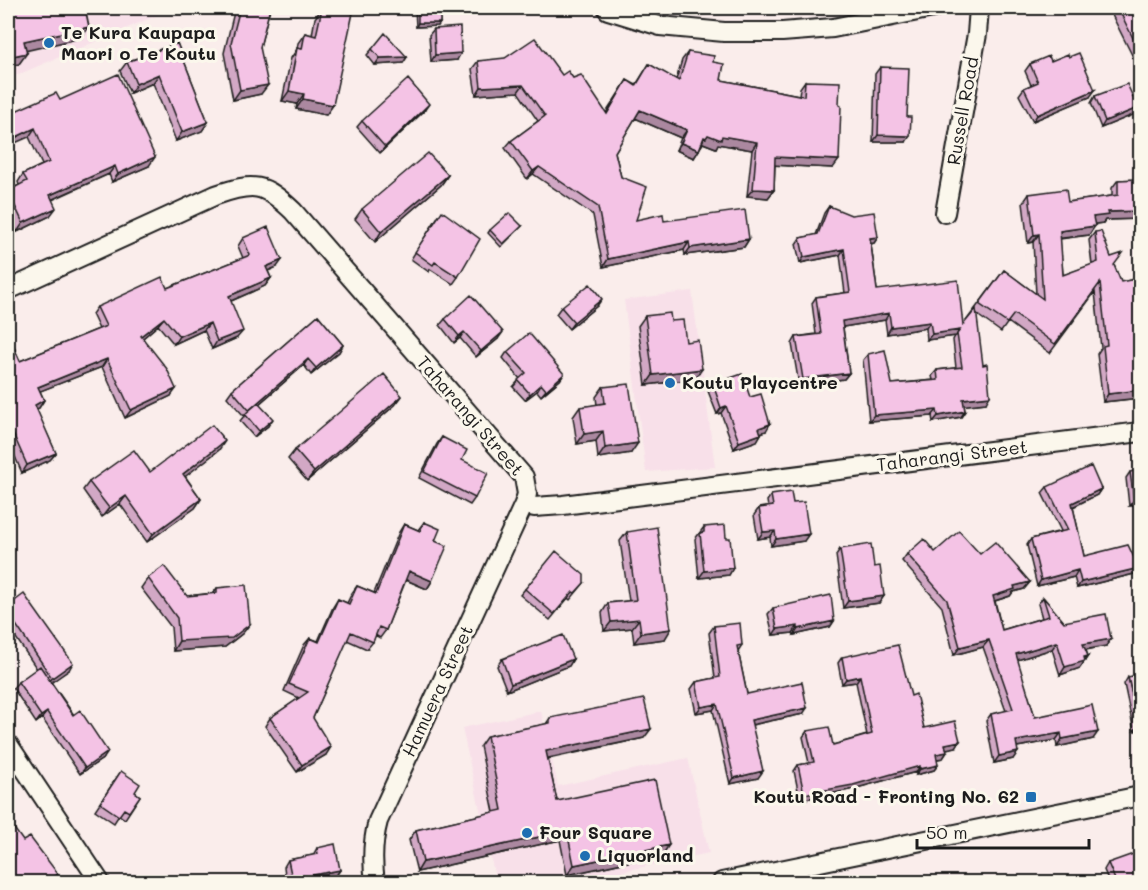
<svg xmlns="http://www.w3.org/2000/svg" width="1148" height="890" viewBox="0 0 1148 890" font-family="Mali,sans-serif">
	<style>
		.built { fill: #f8e0e9 }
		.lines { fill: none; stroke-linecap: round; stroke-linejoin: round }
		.street-casing { stroke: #1c1c1c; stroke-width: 22 }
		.street { stroke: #fbf7ec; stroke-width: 18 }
		.wall { fill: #d2a8c5; stroke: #1c1c1c; stroke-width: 1.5 }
		.shaded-wall { fill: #ab88a0; stroke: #1c1c1c; stroke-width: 1.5 }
		.building { fill: #f4c3e5; stroke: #1c1c1c; stroke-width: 1.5 }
		.poi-dot { fill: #1f6fb2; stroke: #fbf7ec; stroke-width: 2 }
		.labels { text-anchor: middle; stroke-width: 6; stroke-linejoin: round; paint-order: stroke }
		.poi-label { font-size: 18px; font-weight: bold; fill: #1c1c1c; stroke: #fbf7ec; text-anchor: start }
		.street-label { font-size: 18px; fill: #1c1c1c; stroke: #fbf7ec }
	</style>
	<rect width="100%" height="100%" fill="#faedeb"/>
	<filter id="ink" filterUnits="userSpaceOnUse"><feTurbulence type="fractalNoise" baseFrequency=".0167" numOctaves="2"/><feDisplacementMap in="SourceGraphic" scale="12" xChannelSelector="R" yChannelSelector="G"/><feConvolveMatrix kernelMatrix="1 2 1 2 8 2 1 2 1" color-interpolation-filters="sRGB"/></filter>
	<g filter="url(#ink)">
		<!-- built -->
		<path class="built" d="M 8,8 L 174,8 L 8,79 Z
			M 692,291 L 715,467 L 646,472 L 624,300 Z
			M 541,711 L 558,786 L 688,758 L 709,853 L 571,882 L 496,882 L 462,728 Z"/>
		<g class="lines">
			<!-- street casing -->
			<g class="street-casing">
				<path id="street" d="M 608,10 L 660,26 L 724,32 L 782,32 L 833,28 L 933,8
					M 945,213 L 977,34 L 979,8
					M 8,290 L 216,195 C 254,182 264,183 293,211 L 524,477 L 527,494 L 524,504 L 378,821 C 372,843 372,861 375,882
					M 524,504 L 534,507 L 563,505 L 1140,432
					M 8,744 L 100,882
					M 722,882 L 1140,796"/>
			</g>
			<!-- street -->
			<use href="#street" class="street"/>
		</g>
		<!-- wall -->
		<path class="wall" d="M 235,8 L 270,8 L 260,47 L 261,94 L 233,100 L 224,53 Z
			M 322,8 L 333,105 L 326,115 L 296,109 L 297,104 L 282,101 L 291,58 L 297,49 L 298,43 L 305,33 L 312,35 L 315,18 Z
			M 415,8 L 440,8 L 440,23 L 438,26 L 416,27 Z
			M 1117,8 L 1140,8 L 1140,71 L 1112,15 Z
			M 434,29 L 457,60 L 431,62 L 429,35 Z
			M 177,43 L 208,122 L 202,131 L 176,141 L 153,83 L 130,93 L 120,71 L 127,62 Z
			M 372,49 L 407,57 L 403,63 L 375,65 L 367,55 Z
			M 688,52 L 713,62 L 721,80 L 799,95 L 800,88 L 805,81 L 833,168 L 775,165 L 774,190 L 768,198 L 747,196 L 752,150 L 718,144 L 716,148 L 703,143 L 694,158 L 676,150 L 681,138 L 635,118 L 615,152 L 621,177 L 636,220 L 664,221 L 749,239 L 744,247 L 685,255 L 684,250 L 603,267 L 593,215 L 533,174 L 527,179 L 505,148 L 511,141 L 538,121 L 518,92 L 476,95 L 472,69 L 478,61 L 562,75 L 573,78 L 606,113 L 627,80 L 636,85 L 649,64 L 676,80 L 682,60 Z
			M 1069,57 L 1090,97 L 1033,121 L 1019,95 L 1024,88 L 1031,85 L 1025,71 L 1030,64 L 1051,61 Z
			M 880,67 L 906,142 L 873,142 L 875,74 Z
			M 1095,96 L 1133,115 L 1101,128 L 1091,103 Z
			M 60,100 L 149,166 L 112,182 L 109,174 L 52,200 L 50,216 L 17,232 L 8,211 L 8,191 L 19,185 L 18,182 L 23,174 L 42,165 L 29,137 L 11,113 Z
			M 424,111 L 380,153 L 357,127 L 362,121 Z
			M 448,175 L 441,185 L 375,242 L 355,219 L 362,209 Z
			M 1140,179 L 1140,219 L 1105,220 L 1103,223 L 1095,224 L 1089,235 L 1060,239 L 1063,275 L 1092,265 L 1089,240 L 1095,232 L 1114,265 L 1121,282 L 1140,278 L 1140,398 L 1103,402 L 1097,354 L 1101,348 L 1095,292 L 1050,353 L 1008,322 L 1001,332 L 976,314 L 986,403 L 964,405 L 965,411 L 961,417 L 933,422 L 932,416 L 869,421 L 863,360 L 868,354 L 892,384 L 933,380 L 932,376 L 937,370 L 956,368 L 953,340 L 955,336 L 927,340 L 926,328 L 887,334 L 885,320 L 843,327 L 849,373 L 844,379 L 799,385 L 792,344 L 796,337 L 816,334 L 812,303 L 816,297 L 845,293 L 840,255 L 800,263 L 796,244 L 800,238 L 816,235 L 824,213 L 829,206 L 878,237 L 874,243 L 871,244 L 877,290 L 963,325 L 1004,270 L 1036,294 L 1033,242 L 1028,243 L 1023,203 L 1029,194 L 1068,202 L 1112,196 L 1112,188 L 1118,180 Z
			M 437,218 L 458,277 L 453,284 L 430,269 L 429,272 L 411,259 Z
			M 522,226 L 501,247 L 488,233 L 490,230 Z
			M 243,238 L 277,267 L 268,271 L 271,278 L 265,286 L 231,301 L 237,338 L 212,349 L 204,330 L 174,344 L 158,325 L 143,338 L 171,396 L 125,418 L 102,367 L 40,391 L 44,400 L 39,408 L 36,409 L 56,453 L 50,460 L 22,473 L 8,440 L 8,334 L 20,361 L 99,329 L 92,314 L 97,307 L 167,288 L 243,258 L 238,246 Z
			M 597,306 L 569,329 L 556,314 L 561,307 Z
			M 318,315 L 343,345 L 339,352 L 311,375 L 304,365 L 259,404 L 268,426 L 254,437 L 240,421 L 244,416 L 227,397 L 232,390 Z
			M 645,316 L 671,321 L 686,342 L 695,379 L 646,385 L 638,326 Z
			M 445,319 L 498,339 L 476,357 L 460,338 L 454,343 L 440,325 Z
			M 507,352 L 564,374 L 560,380 L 541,396 L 537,391 L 525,400 L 513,387 L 520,379 L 503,358 Z
			M 713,384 L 750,397 L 766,431 L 761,433 L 761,434 L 757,441 L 734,449 L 721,413 L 717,414 L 708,391 Z
			M 603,387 L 631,453 L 598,458 L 596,441 L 577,444 L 573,417 L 580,407 L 597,405 L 596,397 Z
			M 402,396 L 395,405 L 307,481 L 288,459 L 295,450 Z
			M 442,437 L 462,460 L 475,498 L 470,505 L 419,478 L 437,444 Z
			M 219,450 L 185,476 L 201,499 L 195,508 L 147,542 L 120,504 L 102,517 L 83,490 L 89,482 L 150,472 Z
			M 1140,470 L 1140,518 L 1139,505 L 1129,506 L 1126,478 L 1130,472 Z
			M 1047,487 L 1101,489 L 1097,495 L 1073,507 L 1084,556 L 1137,564 L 1135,548 L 1140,542 L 1140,572 L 1138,573 L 1138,569 L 1134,574 L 1077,588 L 1074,577 L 1037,586 L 1027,545 L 1031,539 L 1061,531 L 1042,493 Z
			M 771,495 L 793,503 L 804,541 L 771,546 L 770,537 L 758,539 L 754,515 L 759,508 L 768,507 L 767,501 Z
			M 424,522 L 435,541 L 432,581 L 427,589 L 406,580 L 386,630 L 380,638 L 375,635 L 373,642 L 367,649 L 347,640 L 313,718 L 326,755 L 297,772 L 265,726 L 270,718 L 299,698 L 284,691 L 304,645 L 310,638 L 318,641 L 333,607 L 338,599 L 347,603 L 352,593 L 357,586 L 374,593 L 399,532 L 404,524 L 418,530 Z
			M 704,527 L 726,538 L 733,568 L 729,575 L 699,578 L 695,539 Z
			M 627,532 L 665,639 L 634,643 L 632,628 L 604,631 L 602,613 L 608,603 L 629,601 L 620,541 Z
			M 840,549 L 874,567 L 884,596 L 879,603 L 843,608 L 836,555 Z
			M 935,552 L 980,554 L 1030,582 L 1024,589 L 1013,592 L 1010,596 L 995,601 L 1002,630 L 1042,618 L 1038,604 L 1043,597 L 1064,622 L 1106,646 L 1086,650 L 1088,656 L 1080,668 L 1060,675 L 1052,649 L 1017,660 L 1035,717 L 1093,739 L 1057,747 L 1056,740 L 1017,747 L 1013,759 L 994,763 L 986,721 L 991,714 L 1006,711 L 983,647 L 954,655 L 942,607 L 902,561 L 907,554 Z
			M 148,578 L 187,596 L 213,593 L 217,588 L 243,633 L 225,647 L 173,651 L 171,627 L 141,588 Z
			M 584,583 L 570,600 L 568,598 L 550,620 L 520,595 L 525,589 Z
			M 8,606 L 69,670 L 51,682 L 104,758 L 80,774 L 42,718 L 36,723 L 13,688 L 18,682 L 37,669 L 8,626 Z
			M 773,608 L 834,621 L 830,627 L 794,635 L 793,633 L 773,635 L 768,614 Z
			M 714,626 L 742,645 L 738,651 L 747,694 L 803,714 L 752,725 L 758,778 L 730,784 L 713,710 L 696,713 L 691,689 L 696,682 L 715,678 L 709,633 Z
			M 842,657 L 911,696 L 924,728 L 956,747 L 946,749 L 947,752 L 943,758 L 937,759 L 938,765 L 934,770 L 916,775 L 916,772 L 849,790 L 800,800 L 794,771 L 798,765 L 809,763 L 803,737 L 807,731 L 833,745 L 867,735 L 856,682 L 842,684 L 838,663 Z
			M 502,659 L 573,659 L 569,666 L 507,691 L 497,666 Z
			M 1128,677 L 1140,730 L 1134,731 L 1124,684 Z
			M 550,718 L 644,738 L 548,759 L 557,801 L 663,854 L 567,875 L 560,840 L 417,872 L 409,840 L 416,830 L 494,812 L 480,746 L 487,736 L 546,724 Z
			M 121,771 L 135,792 L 140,796 L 125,819 L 119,815 L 114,823 L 95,810 Z
			M 317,848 L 340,870 L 335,877 L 303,882 L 286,882 L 284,867 L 288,860 L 313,855 Z
			M 1108,863 L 1140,882 L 1109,882 L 1104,870 Z"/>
		<!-- shaded-wall -->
		<path class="shaded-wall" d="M 418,23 L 440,23 L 438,26 L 416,27 Z
			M 89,27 L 81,38 L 16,53 L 24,41 Z
			M 27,53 L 19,64 L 8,67 L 8,57 Z
			M 461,53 L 457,60 L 431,62 L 435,55 Z
			M 407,57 L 403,63 L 375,65 L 380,58 Z
			M 159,74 L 153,83 L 130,93 L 136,84 Z
			M 268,85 L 261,94 L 233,100 L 240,90 Z
			M 523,85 L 518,92 L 476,95 L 481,87 Z
			M 1095,90 L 1090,97 L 1033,121 L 1037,115 Z
			M 289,91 L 304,94 L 297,104 L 282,101 Z
			M 303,99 L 333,105 L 326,115 L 296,109 Z
			M 429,104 L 424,111 L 380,153 L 385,147 Z
			M 1138,108 L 1133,115 L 1101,128 L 1105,121 Z
			M 640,110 L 687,130 L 681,138 L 635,118 Z
			M 208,122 L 202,131 L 176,141 L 182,132 Z
			M 35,128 L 29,137 L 8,146 L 8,141 Z
			M 708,135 L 722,136 L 757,142 L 752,150 L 718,144 L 716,148 L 703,143 L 701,146 L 704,137 Z
			M 878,135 L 910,136 L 906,142 L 873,142 Z
			M 681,143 L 699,150 L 694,158 L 676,150 Z
			M 155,157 L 149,166 L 112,182 L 118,174 Z
			M 775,157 L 839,160 L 833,168 L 770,165 Z
			M 115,166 L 109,174 L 44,203 L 50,195 Z
			M 539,167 L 533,174 L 527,179 L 533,171 Z
			M 448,175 L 441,185 L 375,242 L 381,232 Z
			M 753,189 L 774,190 L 768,198 L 747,196 Z
			M 56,208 L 50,216 L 17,232 L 23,223 Z
			M 1140,211 L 1140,219 L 1105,220 L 1103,223 L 1088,225 L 1093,217 L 1108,212 Z
			M 1095,226 L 1089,235 L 1054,239 L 1060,231 Z
			M 1039,234 L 1033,242 L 1028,243 L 1034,235 Z
			M 878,237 L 874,243 L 865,245 L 870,238 Z
			M 749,239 L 744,247 L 685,255 L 690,248 Z
			M 689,242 L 684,250 L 603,267 L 608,259 Z
			M 844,249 L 840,255 L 800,263 L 804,257 Z
			M 282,260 L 277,267 L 260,274 L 266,267 Z
			M 271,278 L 265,286 L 224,304 L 229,296 Z
			M 602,299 L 597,306 L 569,329 L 574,322 Z
			M 889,313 L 885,320 L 837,328 L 842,321 Z
			M 164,318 L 158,325 L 136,344 L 141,336 Z
			M 930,322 L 926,328 L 887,334 L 891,327 Z
			M 210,323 L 204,330 L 174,344 L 179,336 Z
			M 960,330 L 956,336 L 927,340 L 932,334 Z
			M 243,331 L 237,338 L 212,349 L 217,341 Z
			M 464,332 L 460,338 L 454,343 L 459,336 Z
			M 503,332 L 498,339 L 476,357 L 481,351 Z
			M 343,345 L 339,352 L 311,375 L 316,368 Z
			M 107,359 L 102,367 L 33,394 L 38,387 Z
			M 308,359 L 304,365 L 244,417 L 249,410 Z
			M 702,369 L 695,379 L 646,385 L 653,375 Z
			M 849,373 L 844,379 L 799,385 L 803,379 Z
			M 564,374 L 560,380 L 541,396 L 546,390 Z
			M 541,384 L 537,391 L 525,400 L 530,394 Z
			M 176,389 L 171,396 L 125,418 L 131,410 Z
			M 1140,390 L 1140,398 L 1103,402 L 1108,394 Z
			M 402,396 L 395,405 L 307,481 L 314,472 Z
			M 990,396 L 986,403 L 959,406 L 963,399 Z
			M 44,400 L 39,408 L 29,412 L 35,405 Z
			M 726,406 L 721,413 L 717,414 L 721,408 Z
			M 937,410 L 932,416 L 869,421 L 874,415 Z
			M 965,411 L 961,417 L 933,422 L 938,416 Z
			M 273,419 L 268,426 L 254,437 L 259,431 Z
			M 770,424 L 766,431 L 754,435 L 759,428 Z
			M 603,431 L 596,441 L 577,444 L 584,434 Z
			M 761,434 L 757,441 L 734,449 L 739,442 Z
			M 225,441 L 219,450 L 177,483 L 183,474 Z
			M 638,443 L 631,453 L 598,458 L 605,448 Z
			M 56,453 L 50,460 L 22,473 L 27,465 Z
			M 1101,489 L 1097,495 L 1068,509 L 1072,503 Z
			M 126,496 L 120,504 L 102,517 L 109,508 Z
			M 201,499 L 195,508 L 147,542 L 153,534 Z
			M 1140,499 L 1140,502 L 1139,505 L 1129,506 L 1134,500 Z
			M 775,531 L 770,537 L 758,539 L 763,532 Z
			M 809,534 L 804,541 L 771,546 L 776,539 Z
			M 733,568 L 729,575 L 699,578 L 704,571 Z
			M 1139,568 L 1134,574 L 1077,588 L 1081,582 Z
			M 1078,570 L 1074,577 L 1037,586 L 1041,580 Z
			M 409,571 L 432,581 L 427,589 L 404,579 Z
			M 1030,582 L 1024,589 L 1013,592 L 1010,596 L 988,603 L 993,596 L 1014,586 Z
			M 884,596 L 879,603 L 843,608 L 848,601 Z
			M 639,619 L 632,628 L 604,631 L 611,622 Z
			M 834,621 L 830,627 L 794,635 L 798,629 Z
			M 250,624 L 243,633 L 225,647 L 173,651 L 179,641 Z
			M 798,626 L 793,633 L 773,635 L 777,629 Z
			M 671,629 L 665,639 L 634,643 L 641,633 Z
			M 1111,639 L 1106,646 L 1078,651 L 1083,644 Z
			M 989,640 L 983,647 L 954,655 L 960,647 Z
			M 1057,642 L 1052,649 L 1011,662 L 1016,654 Z
			M 1088,656 L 1080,668 L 1060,675 L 1065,667 Z
			M 573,659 L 569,666 L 507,691 L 511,684 Z
			M 73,663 L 69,670 L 48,685 L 52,678 Z
			M 860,676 L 856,682 L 842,684 L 846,679 Z
			M 717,704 L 713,710 L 696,713 L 701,707 Z
			M 807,708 L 803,714 L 746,726 L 751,720 Z
			M 47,712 L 42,718 L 36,723 L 41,716 Z
			M 1140,724 L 1140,730 L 1134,731 L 1139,725 Z
			M 651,729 L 644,738 L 539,760 L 546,751 Z
			M 1098,732 L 1093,739 L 1057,747 L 1062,739 Z
			M 1061,733 L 1056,740 L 1011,748 L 1016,741 Z
			M 960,741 L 956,747 L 941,750 L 945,744 Z
			M 331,747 L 326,755 L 297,772 L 302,765 Z
			M 108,752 L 104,758 L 80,774 L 85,768 Z
			M 947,752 L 943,758 L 932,760 L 936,754 Z
			M 1018,752 L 1013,759 L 994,763 L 999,756 Z
			M 938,765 L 934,770 L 916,775 L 920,769 Z
			M 920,766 L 916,772 L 849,790 L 800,800 L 804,794 Z
			M 763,771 L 758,778 L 730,784 L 734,778 Z
			M 567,831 L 560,840 L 417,872 L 423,862 Z
			M 669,845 L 663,854 L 567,875 L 574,865 Z
			M 340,870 L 335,877 L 303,882 L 289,882 L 292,879 Z
			M 58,874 L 52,882 L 46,882 Z"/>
		<!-- building -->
		<path class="building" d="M 8,8 L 85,8 L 89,27 L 24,41 L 27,53 L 8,57 Z
			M 240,8 L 270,8 L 260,47 L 268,85 L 240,90 L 231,43 Z
			M 322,8 L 353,13 L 333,105 L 303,99 L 304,94 L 289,91 L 297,48 L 302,49 L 305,33 L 316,36 Z
			M 418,8 L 440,8 L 440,23 L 418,23 Z
			M 1118,8 L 1140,8 L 1140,52 Z
			M 460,27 L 461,53 L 435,55 L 434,29 Z
			M 385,33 L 407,57 L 380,58 L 372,49 Z
			M 535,38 L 562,75 L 568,71 L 573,78 L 581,75 L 607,114 L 627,80 L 636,86 L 649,64 L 679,81 L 688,52 L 714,56 L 713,62 L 724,64 L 721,80 L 804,96 L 805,81 L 840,82 L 839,105 L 841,106 L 839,160 L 775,157 L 774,190 L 753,189 L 757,142 L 722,136 L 721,140 L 708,135 L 706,138 L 704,137 L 699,150 L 681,143 L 687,130 L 640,110 L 615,152 L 621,177 L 647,187 L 636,220 L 663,214 L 664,221 L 745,210 L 749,239 L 690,248 L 689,242 L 608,259 L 598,207 L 539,167 L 533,171 L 511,141 L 545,116 L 523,85 L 481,87 L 478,61 L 505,58 Z
			M 177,43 L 208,122 L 182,132 L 159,74 L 136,84 L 127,62 Z
			M 1079,53 L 1095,90 L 1037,115 L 1024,88 L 1038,82 L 1030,64 L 1049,56 L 1051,61 L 1068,54 L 1069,57 Z
			M 880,67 L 909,68 L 907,117 L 911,117 L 910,136 L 878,135 Z
			M 118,74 L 155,157 L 118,174 L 115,166 L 50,195 L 56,208 L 23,223 L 8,191 L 27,181 L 23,174 L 49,162 L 35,128 L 8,141 L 8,106 L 11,113 L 56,93 L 60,100 Z
			M 408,79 L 429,104 L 385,147 L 362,121 Z
			M 1127,84 L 1138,108 L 1105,121 L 1095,96 Z
			M 428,153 L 448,175 L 381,232 L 362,209 Z
			M 1140,179 L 1140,211 L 1108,212 L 1109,215 L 1093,217 L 1095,226 L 1060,231 L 1063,275 L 1098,262 L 1095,232 L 1101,231 L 1111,257 L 1123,253 L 1114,265 L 1121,282 L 1140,278 L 1140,390 L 1108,394 L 1103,346 L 1107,345 L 1100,283 L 1055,344 L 1014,314 L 1007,323 L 979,304 L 1004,270 L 1043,299 L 1039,234 L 1034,235 L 1029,194 L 1066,189 L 1068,202 L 1118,195 L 1118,180 Z
			M 829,206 L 851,215 L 874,212 L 878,237 L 870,238 L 877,290 L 958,280 L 963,325 L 976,309 L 983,365 L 987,364 L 990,396 L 963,399 L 965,411 L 938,416 L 937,410 L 874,415 L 868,354 L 885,350 L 892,384 L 938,380 L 937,370 L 962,367 L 957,334 L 960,330 L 932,334 L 930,322 L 891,327 L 889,313 L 842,321 L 849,373 L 803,379 L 796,337 L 821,334 L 816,297 L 850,292 L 844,249 L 804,257 L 800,238 L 818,234 Z
			M 442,211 L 480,239 L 458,277 L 435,262 L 433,265 L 415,252 Z
			M 509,213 L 522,226 L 503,244 L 490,230 Z
			M 268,227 L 282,260 L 266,267 L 271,278 L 229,296 L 243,331 L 217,341 L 210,323 L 179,336 L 164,318 L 141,336 L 167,369 L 176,389 L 131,410 L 107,359 L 38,387 L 44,400 L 35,405 L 56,453 L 27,465 L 11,429 L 8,431 L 8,334 L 20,361 L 106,326 L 97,307 L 162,277 L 167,288 L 250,255 L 243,238 Z
			M 590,284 L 602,299 L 574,322 L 561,307 Z
			M 471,295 L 503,332 L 481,351 L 464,332 L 459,336 L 445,319 Z
			M 670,313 L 671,321 L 683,320 L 686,342 L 698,340 L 702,369 L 653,375 L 645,316 Z
			M 318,315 L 343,345 L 316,368 L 308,359 L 249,410 L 232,390 Z
			M 529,333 L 564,374 L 546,390 L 541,384 L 530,394 L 518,380 L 526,373 L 507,352 Z
			M 384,374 L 402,396 L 314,472 L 295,450 Z
			M 742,374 L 750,397 L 761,394 L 770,424 L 759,428 L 761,434 L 739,442 L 726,406 L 721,408 L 713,384 Z
			M 629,384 L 638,443 L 605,448 L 603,431 L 584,434 L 580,407 L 605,403 L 603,387 Z
			M 258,403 L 273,419 L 259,431 L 245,414 Z
			M 212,425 L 225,441 L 183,474 L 201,499 L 153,534 L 126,496 L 109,508 L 89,482 L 134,450 L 150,472 Z
			M 442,437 L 467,450 L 462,460 L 488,473 L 475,498 L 424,472 Z
			M 1091,466 L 1101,489 L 1072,503 L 1084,556 L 1128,545 L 1139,568 L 1081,582 L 1078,570 L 1041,580 L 1031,539 L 1068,530 L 1047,487 Z
			M 1140,470 L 1140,499 L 1134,500 L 1130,472 Z
			M 791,492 L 793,503 L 804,502 L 809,534 L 776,539 L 775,531 L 763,532 L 759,508 L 773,506 L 771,495 Z
			M 424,522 L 440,529 L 435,541 L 447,546 L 432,581 L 409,571 L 386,630 L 379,627 L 373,642 L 351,632 L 313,718 L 331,747 L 302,765 L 270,718 L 308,692 L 289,684 L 310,638 L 319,642 L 338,599 L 349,604 L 357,586 L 376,594 L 404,524 L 420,531 Z
			M 725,525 L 726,538 L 730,538 L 733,568 L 704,571 L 700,533 L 704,532 L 704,527 Z
			M 657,527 L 671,629 L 641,633 L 639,619 L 611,622 L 608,603 L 636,600 L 627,532 Z
			M 959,531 L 980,554 L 995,542 L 1030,582 L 1014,586 L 1015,589 L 993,596 L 1002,630 L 1049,616 L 1043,597 L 1064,622 L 1106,614 L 1111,639 L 1083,644 L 1088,656 L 1084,657 L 1085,661 L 1065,667 L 1057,642 L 1016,654 L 1035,717 L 1092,705 L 1098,732 L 1062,739 L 1061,733 L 1016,741 L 1018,752 L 999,756 L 991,714 L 1013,709 L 989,640 L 960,647 L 947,600 L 907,554 L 924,539 L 935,552 Z
			M 871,544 L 874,567 L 880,566 L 884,596 L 848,601 L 840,549 Z
			M 556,551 L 584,575 L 584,583 L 575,593 L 573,592 L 554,614 L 525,589 Z
			M 164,566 L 187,596 L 217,593 L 217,588 L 246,585 L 250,624 L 232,638 L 179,641 L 177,618 L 148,578 Z
			M 24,594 L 73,663 L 52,678 L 8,613 L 8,606 Z
			M 831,595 L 834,621 L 798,629 L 798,626 L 777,629 L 773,608 Z
			M 740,623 L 742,645 L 737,646 L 747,694 L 802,682 L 807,708 L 751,720 L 763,771 L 734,778 L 717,704 L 701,707 L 696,682 L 720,677 L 714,626 Z
			M 563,635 L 573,659 L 511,684 L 502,659 Z
			M 898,645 L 911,696 L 916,694 L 924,728 L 955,721 L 960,741 L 945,744 L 947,752 L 936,754 L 938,765 L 920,769 L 920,766 L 853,785 L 804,794 L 798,765 L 814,762 L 807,731 L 829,727 L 833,745 L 872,734 L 860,676 L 846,679 L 842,657 Z
			M 40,666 L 73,715 L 80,710 L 108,752 L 85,768 L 47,712 L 41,716 L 18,682 Z
			M 1140,674 L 1140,724 L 1139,725 L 1128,677 Z
			M 644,699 L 651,729 L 546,751 L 557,801 L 655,780 L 669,845 L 574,865 L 567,831 L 423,862 L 416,830 L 502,810 L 487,736 L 550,723 L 550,718 Z
			M 121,771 L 140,784 L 135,792 L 140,796 L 129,812 L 124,809 L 119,816 L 100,803 Z
			M 8,820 L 23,841 L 30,837 L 58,874 L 46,882 L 8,882 Z
			M 335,844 L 340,870 L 292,879 L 288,860 L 318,854 L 317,848 Z
			M 1136,853 L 1140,873 L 1140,882 L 1116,882 L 1108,863 Z"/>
	</g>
	<!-- markers -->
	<g class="poi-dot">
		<circle cx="49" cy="43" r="6"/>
		<circle cx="670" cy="383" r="6"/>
		<rect x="1025" y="791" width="12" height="12" rx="3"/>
		<circle cx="527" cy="833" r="6"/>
		<circle cx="585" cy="856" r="6"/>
	</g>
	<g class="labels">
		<!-- poi labels -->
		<g class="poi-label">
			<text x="61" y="39">Te Kura Kaupapa<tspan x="61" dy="21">Maori o Te Koutu</tspan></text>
			<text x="682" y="389">Koutu Playcentre</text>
			<text x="1019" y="803" text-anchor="end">Koutu Road - Fronting No. 62</text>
			<text x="539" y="839">Four Square</text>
			<text x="597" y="862">Liquorland</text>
		</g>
		<!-- street labels -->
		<g class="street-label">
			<text transform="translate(963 111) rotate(-80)" y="6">Russell Road</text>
			<text transform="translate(470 416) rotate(49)" y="6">Taharangi Street</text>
			<text transform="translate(952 456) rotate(-7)" y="6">Taharangi Street</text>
			<text transform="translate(438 691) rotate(-65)" y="6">Hamuera Street</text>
		</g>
	</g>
	<!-- margin -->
	<rect width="1148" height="890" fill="none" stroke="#fbf7ec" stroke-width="30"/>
	<rect x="15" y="15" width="1118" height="860" fill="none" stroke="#1c1c1c" stroke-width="2" filter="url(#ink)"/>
	<!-- scale -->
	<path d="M917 839v9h172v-9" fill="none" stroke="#1c1c1c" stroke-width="3"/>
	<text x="926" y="839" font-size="18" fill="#1c1c1c" stroke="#fbf7ec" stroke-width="4.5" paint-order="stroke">50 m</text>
</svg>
